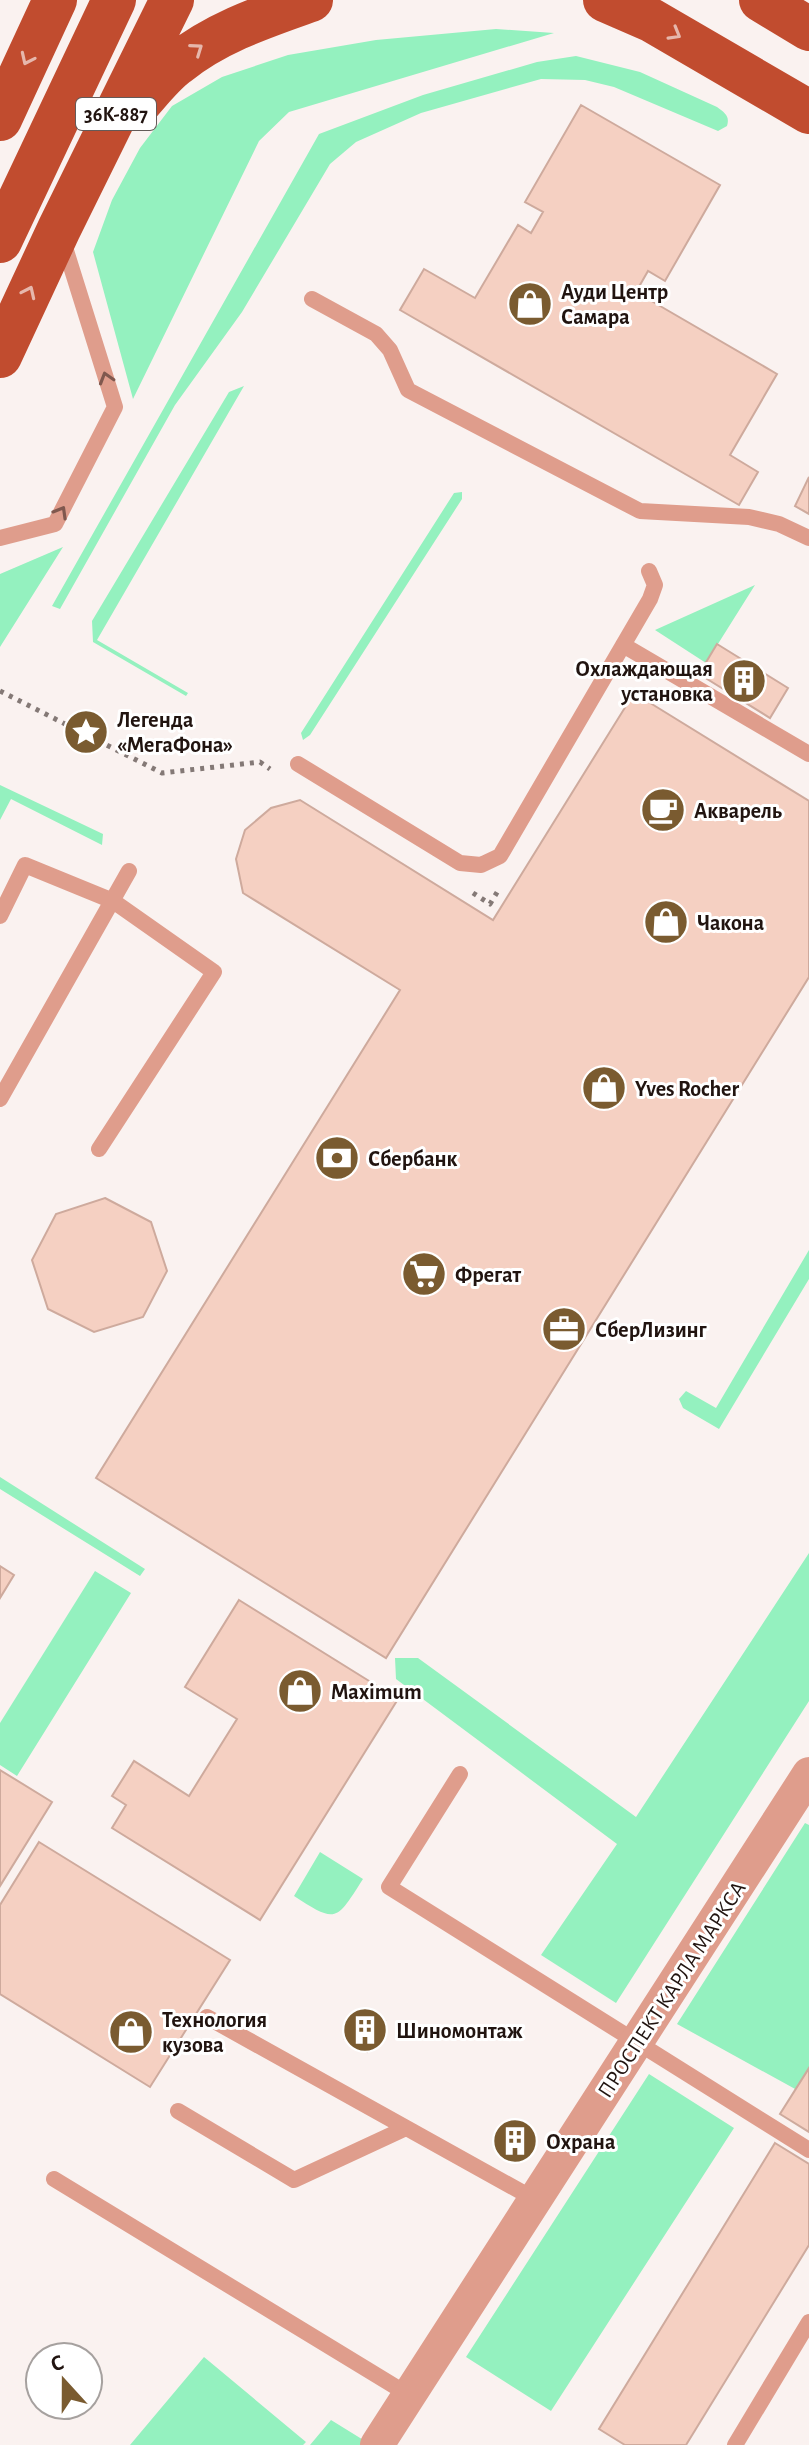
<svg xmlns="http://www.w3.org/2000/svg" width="809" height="2445" viewBox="0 0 809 2445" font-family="'Alegreya Sans',sans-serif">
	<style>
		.green { fill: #94f1bf }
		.building { fill: #f5d0c2; stroke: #ceaa9d; stroke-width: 2 }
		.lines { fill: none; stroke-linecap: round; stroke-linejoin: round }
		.path { stroke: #847976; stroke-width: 5; stroke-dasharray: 4 6; stroke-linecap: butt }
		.lane { stroke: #df9d8c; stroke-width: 16 }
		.street { stroke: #df9d8c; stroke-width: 34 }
		.primary { stroke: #c14c2f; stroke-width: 44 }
		.oneway { stroke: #e6b7ac }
		.oneway2 { stroke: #80584e }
		.labels { text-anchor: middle; stroke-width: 6; stroke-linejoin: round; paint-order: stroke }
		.shield { fill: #fff; stroke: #645a58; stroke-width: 2 }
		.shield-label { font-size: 20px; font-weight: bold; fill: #211410 }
		.poi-label { font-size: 22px; font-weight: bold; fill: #211410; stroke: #fff; text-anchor: start }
		.street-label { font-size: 22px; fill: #211410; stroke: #fff }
	</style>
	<rect width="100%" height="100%" fill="#faf2f0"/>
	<!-- green -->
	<path class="green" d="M 496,29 L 554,33 L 289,112 L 259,141 L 133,399 L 93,252 L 112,200 L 140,148 L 172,106 L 222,77 L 288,55 L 376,40 Z
		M 576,56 L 640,72 L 717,107 C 725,113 730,116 727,126 L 718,131 L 614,87 L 585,80 L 541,79 L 421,113 L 356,142 L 330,164 L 242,312 L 175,405 L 60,609 L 52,606 L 319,134 L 423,95 L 537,62 Z
		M 244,386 L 97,640 L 188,693 L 186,696 L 93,642 L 92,621 L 229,392 Z
		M 462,492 L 462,499 L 310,735 L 303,740 L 301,733 L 454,493 Z
		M 63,547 L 0,647 L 0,574 Z
		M 755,585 L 706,663 L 655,630 Z
		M 0,785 L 103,834 L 102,845 L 11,799 L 0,820 Z
		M 809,1250 L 809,1279 L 719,1429 L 683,1408 L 679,1399 L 686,1391 L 716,1408 Z
		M 0,1477 L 145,1569 L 140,1576 L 0,1489 Z
		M 809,1553 L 809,1701 L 616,2003 L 541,1955 L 617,1844 L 396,1679 L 395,1658 L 418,1658 L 636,1817 Z
		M 95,1571 L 131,1593 L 17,1776 L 0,1765 L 0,1723 Z
		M 805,1823 L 809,1825 L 809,2089 L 806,2095 L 677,2024 Z
		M 320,1852 L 363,1879 C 336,1921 337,1924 294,1896 Z
		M 649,2074 L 734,2128 L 551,2411 L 466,2357 Z
		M 204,2357 L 306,2442 L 303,2445 L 130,2445 Z
		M 331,2420 L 365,2441 L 363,2445 L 310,2445 Z"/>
	<!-- building -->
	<path class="building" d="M 581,105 L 720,185 L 665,281 L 648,271 L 636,292 L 777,374 L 730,455 L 758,472 L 739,505 L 400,310 L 424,269 L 475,298 L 518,225 L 531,233 L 543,212 L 525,202 Z
		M 809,477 L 809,514 L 795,506 Z
		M 717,644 L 788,688 L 770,718 L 699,674 Z
		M 634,693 L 809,801 L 809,977 L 386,1658 L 96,1478 L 400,990 L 243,893 L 236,859 L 245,830 L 271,808 L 300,800 L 493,920 Z
		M 105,1198 L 151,1222 L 167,1271 L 143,1317 L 94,1332 L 48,1309 L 32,1260 L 56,1214 Z
		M 0,1566 L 14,1575 L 0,1598 Z
		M 239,1600 L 398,1699 L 260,1920 L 112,1828 L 126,1805 L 112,1796 L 134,1761 L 189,1796 L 237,1719 L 185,1687 Z
		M 0,1770 L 52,1802 L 0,1886 Z
		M 39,1842 L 230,1960 L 150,2087 L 0,1994 L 0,1905 Z
		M 363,2009 L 385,2021 L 367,2052 L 345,2039 Z
		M 809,2068 L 809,2132 L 780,2114 Z
		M 515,2121 L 533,2133 L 515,2162 L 496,2149 Z
		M 775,2143 L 809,2164 L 809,2245 L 686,2445 L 625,2445 L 599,2429 Z"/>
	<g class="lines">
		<!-- path -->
		<path class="path" d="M 0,691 L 162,773 L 260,762 L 270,769
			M 473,893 L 490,904 L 499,889"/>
		<!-- lane -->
		<path class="lane" d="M 312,299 L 376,334 L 390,350 L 408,390 L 640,511 L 749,517 L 779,524 L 809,538
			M 0,538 L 55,524 L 115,407 L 63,241
			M 623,645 L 809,754
			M 298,764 L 460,863 L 481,865 L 500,856 L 650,599 L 655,585 L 649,571
			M 0,916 L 25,865 L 113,901 L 214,972 L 99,1149
			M 0,1099 L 129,871
			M 460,1774 L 389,1887 L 809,2150
			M 207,2017 L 536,2200
			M 178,2111 L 294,2180 L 406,2128
			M 54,2179 L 409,2395
			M 735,2445 L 809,2322"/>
		<!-- street -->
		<path class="street" d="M 377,2445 L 809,1774"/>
		<!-- primary -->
		<path class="primary" d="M 605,0 L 651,20 L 809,112
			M 761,0 L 809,29
			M 134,109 C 148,94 161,76 177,64 C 217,32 263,17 311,0
			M 0,119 L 55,0
			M 0,241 L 114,0
			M 0,356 L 59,229 L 172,0"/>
	</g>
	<!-- one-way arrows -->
	<defs><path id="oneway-chevron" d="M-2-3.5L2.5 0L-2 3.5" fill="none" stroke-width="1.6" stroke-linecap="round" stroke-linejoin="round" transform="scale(2)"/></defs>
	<g class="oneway">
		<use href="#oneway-chevron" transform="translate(675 34) rotate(30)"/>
		<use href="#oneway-chevron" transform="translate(197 49) rotate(-35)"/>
		<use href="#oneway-chevron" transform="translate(27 59) rotate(115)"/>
		<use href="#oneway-chevron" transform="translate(29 292) rotate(-65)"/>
	</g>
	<g class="oneway2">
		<use href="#oneway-chevron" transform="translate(106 378) rotate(-107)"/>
		<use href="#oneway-chevron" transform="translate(61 512) rotate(-60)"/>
	</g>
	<!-- icons -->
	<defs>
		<g id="shop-disc" transform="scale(2.3)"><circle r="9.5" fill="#7a5b30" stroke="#fff"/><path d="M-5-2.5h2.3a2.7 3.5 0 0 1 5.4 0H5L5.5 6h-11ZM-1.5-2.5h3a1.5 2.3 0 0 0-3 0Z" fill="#fff"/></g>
		<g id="building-disc" transform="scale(2.3)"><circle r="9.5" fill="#7a5b30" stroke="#fff"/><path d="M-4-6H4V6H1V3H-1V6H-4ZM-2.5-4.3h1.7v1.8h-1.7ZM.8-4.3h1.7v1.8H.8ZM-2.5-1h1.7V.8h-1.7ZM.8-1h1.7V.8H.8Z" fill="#fff"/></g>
		<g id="sight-disc" transform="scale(2.3)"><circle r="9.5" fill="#7a5b30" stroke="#fff"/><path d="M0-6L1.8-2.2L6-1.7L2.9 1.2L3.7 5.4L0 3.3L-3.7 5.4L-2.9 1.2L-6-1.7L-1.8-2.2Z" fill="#fff"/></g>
		<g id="cafe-disc" transform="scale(2.3)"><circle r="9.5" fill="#7a5b30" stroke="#fff"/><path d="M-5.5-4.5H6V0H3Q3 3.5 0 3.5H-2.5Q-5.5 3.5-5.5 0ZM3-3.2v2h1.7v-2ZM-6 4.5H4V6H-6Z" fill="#fff"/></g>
		<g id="bank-disc" transform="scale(2.3)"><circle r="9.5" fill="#7a5b30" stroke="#fff"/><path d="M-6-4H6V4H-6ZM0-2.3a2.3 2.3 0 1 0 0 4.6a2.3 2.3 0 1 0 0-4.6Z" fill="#fff"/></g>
		<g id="supermarket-disc" transform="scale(2.3)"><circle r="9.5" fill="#7a5b30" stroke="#fff"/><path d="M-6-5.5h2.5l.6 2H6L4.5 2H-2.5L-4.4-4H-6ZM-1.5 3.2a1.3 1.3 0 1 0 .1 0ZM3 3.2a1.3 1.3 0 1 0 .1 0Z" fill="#fff"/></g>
		<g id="office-disc" transform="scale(2.3)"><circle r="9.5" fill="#7a5b30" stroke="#fff"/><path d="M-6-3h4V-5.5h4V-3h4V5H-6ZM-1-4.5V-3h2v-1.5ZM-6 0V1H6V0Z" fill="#fff"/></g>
	</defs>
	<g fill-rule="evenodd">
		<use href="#shop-disc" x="530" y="304"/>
		<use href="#building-disc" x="744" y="681"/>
		<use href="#sight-disc" x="86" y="732"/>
		<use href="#cafe-disc" x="663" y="810"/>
		<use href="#shop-disc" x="666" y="922"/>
		<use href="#shop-disc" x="604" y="1088"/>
		<use href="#bank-disc" x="337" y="1158"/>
		<use href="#supermarket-disc" x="424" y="1274"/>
		<use href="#office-disc" x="564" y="1329"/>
		<use href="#shop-disc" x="300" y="1691"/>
		<use href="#building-disc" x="365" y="2030"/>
		<use href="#shop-disc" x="131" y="2032"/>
		<use href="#building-disc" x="515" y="2141"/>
	</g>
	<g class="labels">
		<!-- shield labels -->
		<rect class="shield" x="76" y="98" width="80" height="32" rx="6"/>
		<g class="shield-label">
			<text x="116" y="121">36К-887</text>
		</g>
		<!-- poi labels -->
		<g class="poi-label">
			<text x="561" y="299">Ауди Центр<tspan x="561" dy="25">Самара</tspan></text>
			<text x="713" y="676" text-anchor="end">Охлаждающая<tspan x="713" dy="25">установка</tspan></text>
			<text x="117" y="727">Легенда<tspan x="117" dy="25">«МегаФона»</tspan></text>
			<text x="694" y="818">Акварель</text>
			<text x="697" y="930">Чакона</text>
			<text x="635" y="1096">Yves Rocher</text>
			<text x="368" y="1166">Сбербанк</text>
			<text x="455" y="1282">Фрегат</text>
			<text x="595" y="1337">СберЛизинг</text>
			<text x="331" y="1699">Maximum</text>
			<text x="162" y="2027">Технология<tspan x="162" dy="25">кузова</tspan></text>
			<text x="396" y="2038">Шиномонтаж</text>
			<text x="546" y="2149">Охрана</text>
		</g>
		<!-- street labels -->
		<g class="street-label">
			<text transform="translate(671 1989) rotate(-57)" y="8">ПРОСПЕКТ КАРЛА МАРКСА</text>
		</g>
	</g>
	<!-- north arrow -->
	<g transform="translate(64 2381) rotate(339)"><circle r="38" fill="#ffffff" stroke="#a6a19f" stroke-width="2"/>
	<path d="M0-6L14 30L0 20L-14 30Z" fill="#7a5b30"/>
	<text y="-12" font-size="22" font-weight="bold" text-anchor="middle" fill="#211410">С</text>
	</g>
</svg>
